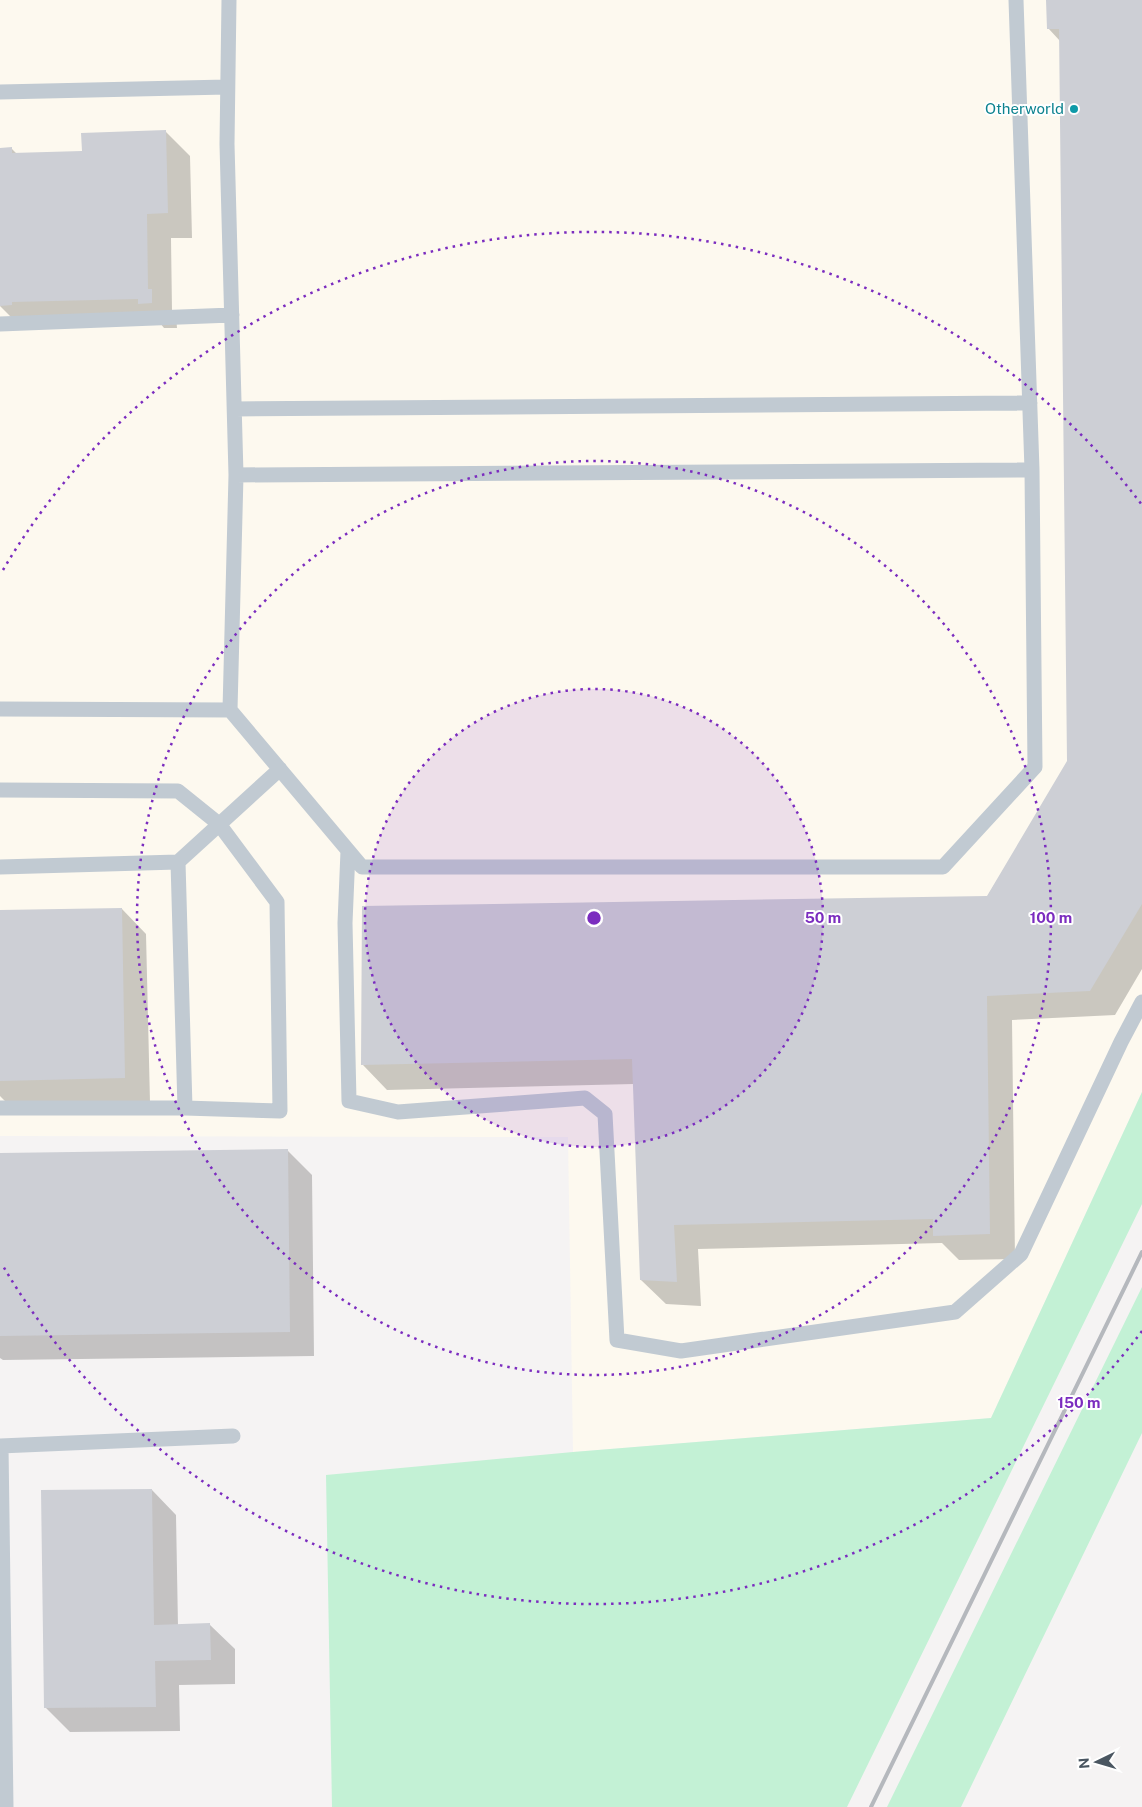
<svg xmlns="http://www.w3.org/2000/svg" width="1142" height="1807" viewBox="0 0 1142 1807" font-family="'Public Sans',sans-serif">
	<style>
		.commercial { fill: #fdf9ef }
		.green { fill: #c3f1d5 }
		.shadow { fill: #0003 }
		.building { fill: #cdcfd5 }
		.lines { fill: none; stroke-linecap: round; stroke-linejoin: round }
		.service { stroke: #c1cad2; stroke-width: 15 }
		.rail { stroke: #b5b8bd; stroke-width: 4 }
		.ring { fill: none; stroke: #7b2cbf; stroke-width: 2.5; stroke-dasharray: 2.5 5 }
		.culture-dot { fill: #0f9aa8; stroke: #fff; stroke-width: 2 }
		.labels { text-anchor: middle; stroke-width: 4; stroke-linejoin: round; paint-order: stroke }
		.culture-label { font-size: 15px; fill: #0d838f; stroke: #fff; text-anchor: end }
		.centre { fill: #7b2cbf; stroke: #fff; stroke-width: 2.5 }
		.ring-label { font-size: 15px; text-anchor: middle; font-weight: bold; fill: #7b2cbf; stroke: #fff; stroke-width: 4; stroke-linejoin: round; paint-order: stroke }
	</style>
	<rect width="100%" height="100%" fill="#f5f3f3"/>
	<!-- commercial -->
	<path class="commercial" d="M 0,0 L 1142,0 L 1142,1092 L 991,1418 L 573,1452 L 568,1137 L 0,1136 Z"/>
	<!-- green -->
	<path class="green" d="M 1142,1092 L 1142,1204 L 847,1807 L 332,1807 L 326,1475 L 573,1452 L 991,1418 Z
		M 1142,1287 L 1142,1433 L 961,1807 L 887,1807 Z"/>
	<!-- shadow -->
	<path class="shadow" d="M 1047,0 L 1142,0 L 1142,969 L 1115,1015 L 1012,1020 L 1015,1259 L 959,1260 L 942,1243 L 698,1249 L 701,1306 L 666,1304 L 641,1280 L 634,1084 L 387,1090 L 363,1065 L 987,897 L 1069,762 L 1060,41 L 1048,28 Z
		M 165,131 L 190,156 L 192,238 L 171,238 L 172,311 L 176,315 L 177,328 L 164,328 L 160,323 L 24,330 L 0,306 L 0,149 L 12,149 L 17,154 L 83,153 Z
		M 122,909 L 146,934 L 150,1102 L 9,1105 L 0,1096 L 0,912 Z
		M 287,1150 L 312,1175 L 314,1356 L 3,1360 L 0,1358 L 0,1155 Z
		M 152,1490 L 176,1515 L 178,1626 L 210,1625 L 235,1649 L 235,1684 L 179,1685 L 180,1731 L 70,1732 L 46,1708 Z"/>
	<!-- building -->
	<path class="building" d="M 1046,0 L 1142,0 L 1142,904 L 1090,991 L 987,996 L 990,1234 L 933,1236 L 933,1219 L 674,1225 L 677,1282 L 640,1280 L 632,1059 L 361,1065 L 362,906 L 987,896 L 1067,761 L 1059,29 L 1047,29 Z
		M 166,130 L 168,213 L 147,214 L 148,289 L 152,289 L 152,303 L 138,304 L 138,299 L 12,302 L 12,305 L 0,306 L 0,148 L 12,147 L 12,153 L 82,151 L 81,133 Z
		M 122,908 L 125,1078 L 0,1081 L 0,910 Z
		M 288,1149 L 290,1332 L 0,1336 L 0,1153 Z
		M 152,1489 L 154,1625 L 210,1623 L 211,1660 L 155,1661 L 156,1707 L 44,1708 L 41,1490 Z"/>
	<g class="lines">
		<!-- service -->
		<path class="service" d="M 1016,0 L 1032,470
			M 0,92 L 227,87
			M 0,324 L 232,315
			M 235,409 L 1030,403
			M 0,709 L 230,710 L 236,475 L 227,144 L 229,0
			M 230,710 L 362,867 L 943,867 L 1035,767 L 1032,470 L 236,475
			M 0,790 L 178,791 L 219,824 L 277,902 L 280,1111 L 185,1108
			M 348,851 L 345,923 L 349,1101 L 398,1112 L 585,1098 L 605,1114 L 617,1340 L 681,1351 L 955,1312 L 1021,1254 L 1121,1042 L 1142,1002
			M 0,867 L 178,862 L 280,769
			M 0,1108 L 185,1108 L 178,862
			M 0,1446 L 233,1436
			M 1,1446 L 6,1807"/>
		<!-- rail -->
		<path class="rail" d="M 871,1807 L 1142,1252"/>
	</g>
	<!-- distance rings -->
	<circle cx="594" cy="918" r="229" fill="#7b2cbf" fill-opacity=".12"/>
	<g class="ring">
		<circle cx="594" cy="918" r="229"/>
		<circle cx="594" cy="918" r="457"/>
		<path d="M1142 1331A686 686 0 0 1 3 1266M3 570A686 686 0 0 1 1142 505"/>
	</g>
	<!-- markers -->
	<circle class="culture-dot" cx="1074" cy="109" r="5"/>
	<g class="labels">
		<!-- culture labels -->
		<g class="culture-label">
			<text x="1064" y="114">Otherworld</text>
		</g>
	</g>
	<circle cx="594" cy="918" r="8" class="centre"/>
	<g class="ring-label">
		<text x="823" y="923">50 m</text>
		<text x="1051" y="923">100 m</text>
		<text x="1079" y="1408">150 m</text>
	</g>
	<!-- north arrow -->
	<g transform="translate(1097 1762) rotate(265)" stroke="#ffffff" stroke-width="4" paint-order="stroke">
	<path d="M0-4L9 19L0 12L-9 19Z" fill="#4a5661"/>
	<text y="-8" font-size="14" font-weight="bold" text-anchor="middle" fill="#4a5661">N</text>
	</g>
</svg>
